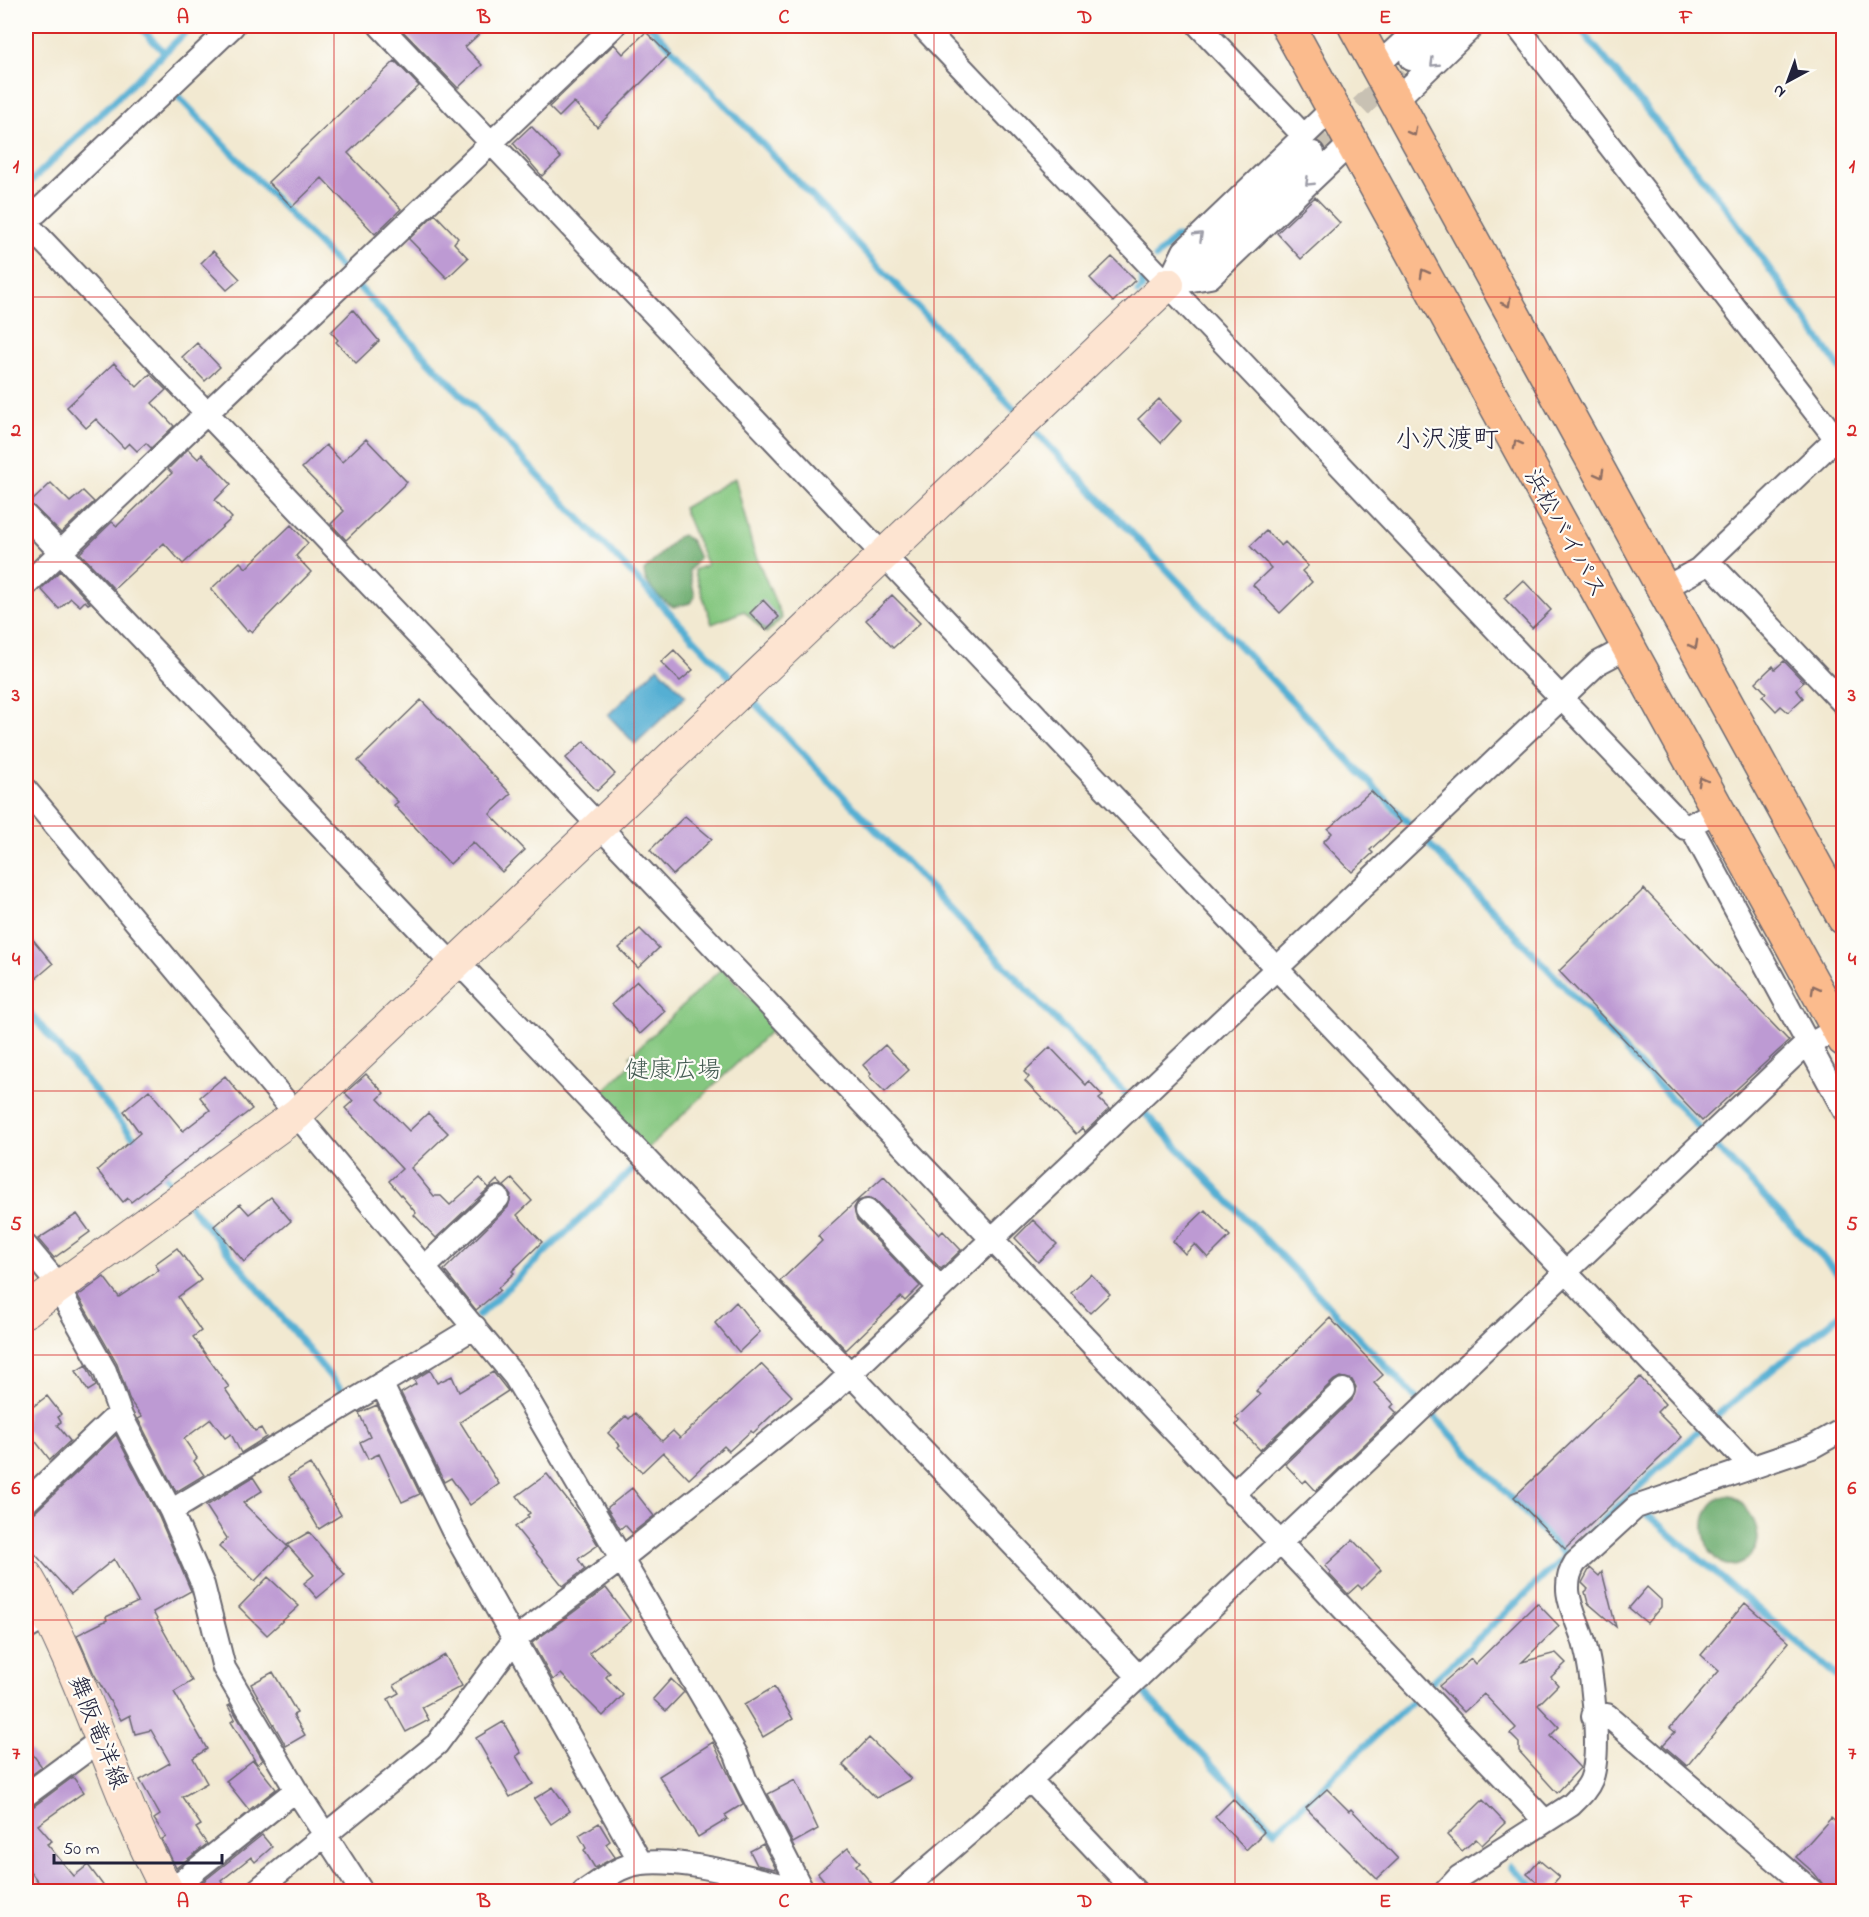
<svg xmlns="http://www.w3.org/2000/svg" width="1869" height="1917" viewBox="0 0 1869 1917" font-family="'Indie Flower','Klee One',sans-serif">
	<style>
		.green { fill: #85c780; stroke: #54745e; stroke-width: 1.5 }
		.forest { fill: #6cac6e; stroke: #476754; stroke-width: 1.5 }
		.water { fill: #55afd3; stroke: #3c6887; stroke-width: 1.5 }
		.lines { fill: none; stroke-linecap: round; stroke-linejoin: round }
		.stream { stroke: #55afd3; stroke-width: 7 }
		.building { fill: #bd9ad3 }
		.street-tunnel { stroke: #c8c1b3; stroke-width: 22; stroke-dasharray: 22 11; stroke-linecap: butt }
		.street-casing { stroke: #6b6870; stroke-width: 26 }
		.secondary-casing { stroke: #6b6870; stroke-width: 34 }
		.highway-casing { stroke: #6b6870; stroke-width: 36 }
		.street { stroke: #fff; stroke-width: 22 }
		.secondary { stroke: #fde4d1; stroke-width: 32 }
		.highway { stroke: #fbbb8d; stroke-width: 33 }
		.oneway { stroke: #9c9ca7 }
		.oneway2 { stroke: #8e6e64 }
		.grid { fill: none; stroke: #d62828; stroke-width: 1.5; stroke-opacity: 0.55 }
		.labels { text-anchor: middle; stroke-width: 4.5; stroke-linejoin: round; paint-order: stroke }
		.street-label { font-size: 24px; fill: #22223b; stroke: #fdfcf7 }
		.park-label { font-size: 24px; fill: #455c53; stroke: #fdfcf7 }
		.neighbourhood-label { font-size: 26px; fill: #22223b; stroke: #fdfcf7 }
		.neatline { fill: none; stroke: #d62828; stroke-width: 2 }
		.grid-label { font-size: 20px; text-anchor: middle; font-weight: bold; fill: #d62828 }
	</style>
	<rect width="100%" height="100%" fill="#fdfcf7"/>
	<filter id="ink" filterUnits="userSpaceOnUse"><feTurbulence type="fractalNoise" baseFrequency=".0167" numOctaves="2"/><feDisplacementMap in="SourceGraphic" scale="12" xChannelSelector="R" yChannelSelector="G"/><feConvolveMatrix kernelMatrix="1 2 1 2 8 2 1 2 1" color-interpolation-filters="sRGB"/></filter>
	<filter id="wash" filterUnits="userSpaceOnUse"><feTurbulence type="fractalNoise" baseFrequency=".008" numOctaves="4" result="noise"/><feDisplacementMap in="SourceGraphic" scale="24" xChannelSelector="R" yChannelSelector="G"/><feGaussianBlur stdDeviation="1.35" result="paint"/><feColorMatrix in="noise" values="0 0 0 0 0 0 0 0 0 0 0 0 0 0 0 0 0 1.4 0 .05"/><feComposite in="paint" operator="in"/></filter>
	<g filter="url(#wash)">
		<rect width="100%" height="100%" fill="#f2e9d1"/>
		<!-- green -->
		<path class="green" d="M 735,478 L 753,549 L 782,618 L 766,633 L 744,611 L 712,624 L 694,570 L 707,565 L 683,508 Z
			M 722,968 L 776,1026 L 645,1151 L 595,1099 L 634,1061 L 630,1056 Z"/>
		<!-- forest -->
		<path class="forest" d="M 683,535 L 691,541 L 699,558 L 689,571 L 695,596 L 690,603 L 674,607 C 662,601 644,585 644,571 L 677,537 Z
			M 1731,1495 C 1752,1508 1772,1543 1744,1561 C 1706,1585 1683,1500 1731,1495 Z"/>
		<!-- water -->
		<path class="water" d="M 658,667 L 686,696 L 635,744 L 608,715 Z"/>
		<g class="lines">
			<!-- stream -->
			<path class="stream" d="M 139,26 L 164,52
				M 650,26 L 1017,412
				M 1578,26 L 1722,202 L 1844,374
				M 174,92 L 344,271
				M 26,186 L 192,26
				M 1156,257 L 1176,237 L 1185,238 L 1188,235
				M 355,283 L 734,681
				M 1138,292 L 1142,288 L 1143,273
				M 1033,429 L 1413,828
				M 750,698 L 1128,1096
				M 1425,840 L 1703,1132
				M 26,1008 L 139,1144
				M 1142,1110 L 1418,1400
				M 1712,1142 L 1844,1280
				M 159,1169 L 175,1188
				M 190,1206 L 348,1398 L 350,1396
				M 478,1316 L 639,1163
				M 1430,1412 L 1566,1556
				M 1716,1416 L 1844,1311
				M 1644,1512 L 1844,1682
				M 1428,1686 L 1700,1429
				M 1142,1691 L 1275,1831 L 1416,1698
				M 1511,1866 L 1540,1892"/>
		</g>
		<g id="blocks">
			<!-- building -->
			<path class="building" d="M 398,26 L 488,26 L 465,47 L 482,65 L 458,88 Z
				M 646,32 L 669,55 L 597,127 L 574,102 L 559,117 L 549,107 L 614,44 L 623,54 Z
				M 395,61 L 419,86 L 348,153 L 401,209 L 375,234 L 322,178 L 292,207 L 268,182 Z
				M 531,126 L 561,158 L 542,176 L 513,143 Z
				M 1315,197 L 1340,223 L 1301,259 L 1277,233 Z
				M 435,214 L 458,238 L 454,243 L 468,258 L 447,278 L 409,239 Z
				M 213,251 L 240,279 L 227,290 L 201,263 Z
				M 1112,257 L 1135,280 L 1113,302 L 1090,278 Z
				M 353,310 L 379,341 L 356,363 L 336,342 L 338,340 L 331,332 Z
				M 197,343 L 220,367 L 205,381 L 182,357 Z
				M 114,363 L 137,387 L 150,374 L 166,390 L 152,403 L 174,426 L 151,448 L 146,443 L 137,451 L 129,443 L 124,448 L 96,419 L 86,428 L 67,407 Z
				M 1159,399 L 1181,421 L 1161,443 L 1138,419 Z
				M 366,439 L 407,482 L 346,540 L 331,524 L 344,511 L 302,468 L 326,445 L 342,462 Z
				M 188,449 L 198,459 L 202,454 L 231,484 L 215,500 L 232,518 L 183,564 L 164,543 L 114,589 L 80,553 L 112,522 L 117,526 L 172,473 L 168,469 Z
				M 51,483 L 70,502 L 83,491 L 94,502 L 61,533 L 30,503 Z
				M 291,525 L 308,543 L 296,556 L 311,572 L 252,632 L 249,629 L 247,631 L 211,589 L 240,562 L 246,568 Z
				M 1266,531 L 1281,546 L 1285,542 L 1308,566 L 1302,571 L 1312,582 L 1280,613 L 1253,585 L 1271,568 L 1250,546 Z
				M 60,571 L 90,603 L 88,604 L 85,601 L 80,606 L 71,598 L 59,609 L 41,589 Z
				M 1523,580 L 1551,610 L 1532,628 L 1504,598 Z
				M 892,595 L 920,623 L 893,648 L 866,620 Z
				M 763,600 L 779,617 L 766,630 L 750,613 Z
				M 674,650 L 693,670 L 680,681 L 661,662 Z
				M 1784,661 L 1804,682 L 1796,689 L 1803,698 L 1788,712 L 1781,706 L 1776,711 L 1762,696 L 1766,693 L 1756,682 L 1773,666 L 1775,669 Z
				M 421,700 L 511,794 L 490,814 L 525,850 L 502,872 L 473,842 L 450,864 L 394,805 L 398,802 L 358,761 Z
				M 584,741 L 615,774 L 597,791 L 566,758 Z
				M 1371,791 L 1401,822 L 1370,850 L 1373,853 L 1352,872 L 1323,842 L 1332,833 L 1328,829 Z
				M 685,816 L 712,839 L 673,875 L 650,850 Z
				M 1644,889 L 1789,1041 L 1702,1121 L 1559,971 Z
				M 640,929 L 659,948 L 638,968 L 619,948 Z
				M 26,931 L 53,964 L 26,987 Z
				M 637,981 L 665,1011 L 640,1034 L 612,1004 Z
				M 885,1045 L 909,1070 L 885,1092 L 869,1076 L 871,1074 L 863,1065 Z
				M 1050,1047 L 1086,1085 L 1089,1081 L 1103,1096 L 1099,1099 L 1109,1109 L 1085,1132 L 1082,1128 L 1076,1134 L 1025,1081 L 1029,1077 L 1024,1072 Z
				M 366,1074 L 384,1093 L 378,1099 L 409,1131 L 428,1113 L 448,1133 L 411,1168 L 434,1196 L 441,1196 L 450,1205 L 480,1178 L 489,1188 L 497,1180 L 502,1185 L 489,1188 L 436,1238 L 414,1215 L 416,1213 L 389,1181 L 402,1169 L 345,1108 L 353,1101 L 345,1093 Z
				M 225,1076 L 252,1109 L 131,1202 L 128,1198 L 123,1202 L 97,1170 L 140,1133 L 124,1111 L 149,1090 L 183,1131 L 210,1110 L 200,1097 Z
				M 884,1176 L 939,1235 L 943,1231 L 961,1250 L 941,1269 L 876,1201 L 870,1198 L 858,1201 L 854,1208 L 857,1220 L 920,1286 L 905,1301 L 901,1297 L 846,1350 L 780,1281 L 822,1241 L 818,1236 Z
				M 512,1179 L 532,1201 L 517,1215 L 542,1242 L 512,1271 L 514,1273 L 498,1288 L 500,1290 L 476,1310 L 444,1270 L 508,1207 L 511,1195 L 504,1186 Z
				M 271,1197 L 291,1221 L 244,1262 L 214,1226 L 240,1204 L 249,1214 Z
				M 1205,1210 L 1230,1236 L 1208,1258 L 1195,1244 L 1185,1254 L 1173,1241 Z
				M 77,1214 L 90,1232 L 54,1258 L 38,1239 Z
				M 1033,1220 L 1057,1244 L 1038,1262 L 1015,1238 Z
				M 177,1248 L 201,1280 L 178,1297 L 201,1331 L 193,1337 L 229,1387 L 225,1389 L 255,1431 L 261,1428 L 266,1437 L 241,1453 L 231,1434 L 225,1438 L 211,1419 L 184,1439 L 197,1458 L 194,1461 L 204,1475 L 176,1492 L 138,1419 L 142,1417 L 130,1401 L 117,1364 L 78,1296 L 104,1277 L 119,1297 L 159,1270 L 155,1264 Z
				M 1091,1274 L 1110,1294 L 1090,1313 L 1071,1293 Z
				M 736,1302 L 760,1332 L 739,1352 L 715,1323 Z
				M 1330,1318 L 1383,1375 L 1374,1383 L 1394,1404 L 1391,1407 L 1397,1413 L 1316,1491 L 1306,1480 L 1303,1483 L 1285,1464 L 1352,1400 L 1356,1387 L 1352,1380 L 1340,1377 L 1334,1380 L 1260,1450 L 1236,1425 L 1239,1421 L 1236,1418 L 1260,1395 L 1256,1391 Z
				M 761,1364 L 792,1396 L 753,1433 L 751,1431 L 729,1451 L 724,1446 L 689,1479 L 663,1452 L 642,1472 L 618,1447 L 620,1445 L 608,1433 L 626,1416 L 629,1419 L 635,1413 L 662,1441 L 673,1431 L 680,1438 Z
				M 86,1365 L 96,1386 L 88,1391 L 76,1371 Z
				M 430,1370 L 437,1383 L 452,1376 L 459,1392 L 493,1372 L 508,1391 L 460,1422 L 499,1484 L 470,1505 L 451,1478 L 444,1482 L 401,1393 L 416,1384 L 414,1380 Z
				M 1640,1377 L 1665,1404 L 1657,1412 L 1682,1437 L 1565,1549 L 1514,1497 Z
				M 47,1396 L 61,1414 L 58,1417 L 61,1422 L 57,1425 L 70,1441 L 50,1460 L 26,1429 L 26,1412 Z
				M 377,1405 L 420,1494 L 402,1502 L 379,1454 L 368,1459 L 360,1442 L 370,1437 L 359,1413 Z
				M 116,1435 L 159,1517 L 191,1591 L 153,1612 L 192,1681 L 174,1692 L 207,1749 L 193,1758 L 207,1783 L 182,1797 L 201,1825 L 196,1828 L 207,1844 L 176,1868 L 162,1839 L 166,1837 L 154,1819 L 160,1815 L 140,1780 L 170,1763 L 151,1730 L 135,1734 L 130,1715 L 121,1720 L 94,1674 L 77,1635 L 107,1620 L 106,1617 L 138,1602 L 114,1559 L 71,1594 L 26,1544 L 26,1516 L 35,1512 Z
				M 310,1464 L 341,1515 L 319,1529 L 288,1477 Z
				M 547,1474 L 585,1523 L 598,1545 L 578,1559 L 585,1569 L 563,1586 L 515,1527 L 529,1517 L 527,1515 L 530,1513 L 517,1496 Z
				M 253,1477 L 262,1491 L 243,1503 L 288,1547 L 255,1581 L 219,1547 L 227,1538 L 206,1506 Z
				M 632,1488 L 654,1516 L 632,1533 L 625,1525 L 620,1529 L 607,1508 Z
				M 309,1532 L 345,1575 L 317,1598 L 304,1583 L 314,1575 L 287,1545 Z
				M 1353,1540 L 1381,1570 L 1362,1589 L 1358,1585 L 1348,1594 L 1329,1574 L 1331,1572 L 1325,1566 Z
				M 1590,1568 L 1599,1576 L 1602,1572 L 1616,1627 L 1588,1603 L 1585,1592 L 1588,1589 L 1582,1583 Z
				M 268,1577 L 299,1606 L 267,1635 L 239,1607 Z
				M 1647,1587 L 1661,1600 L 1661,1607 L 1647,1623 L 1629,1608 Z
				M 606,1588 L 631,1621 L 589,1653 L 610,1673 L 606,1677 L 623,1695 L 603,1716 L 561,1674 L 553,1680 L 532,1643 Z
				M 1537,1603 L 1559,1626 L 1522,1662 L 1556,1653 L 1566,1663 L 1551,1677 L 1558,1685 L 1538,1705 L 1559,1727 L 1550,1736 L 1580,1768 L 1557,1793 L 1519,1751 L 1519,1743 L 1510,1734 L 1516,1728 L 1484,1694 L 1464,1712 L 1439,1686 L 1471,1659 L 1475,1664 Z
				M 1745,1603 L 1789,1642 L 1687,1766 L 1663,1745 L 1675,1732 L 1670,1728 L 1719,1671 L 1701,1655 Z
				M 445,1655 L 462,1686 L 422,1707 L 429,1720 L 406,1732 L 388,1699 L 399,1693 L 394,1685 Z
				M 273,1672 L 297,1713 L 293,1715 L 305,1735 L 286,1746 L 251,1684 Z
				M 671,1679 L 684,1692 L 666,1711 L 653,1699 Z
				M 774,1687 L 793,1719 L 763,1737 L 744,1705 Z
				M 230,1705 L 263,1760 L 257,1764 L 231,1722 L 235,1719 L 228,1706 Z
				M 503,1722 L 521,1753 L 516,1756 L 533,1784 L 510,1797 L 476,1738 Z
				M 869,1738 L 911,1779 L 876,1798 L 843,1765 Z
				M 713,1742 L 743,1804 L 725,1815 L 728,1819 L 698,1837 L 659,1776 Z
				M 26,1745 L 42,1767 L 26,1779 Z
				M 253,1760 L 276,1789 L 249,1810 L 226,1781 Z
				M 73,1777 L 84,1792 L 38,1825 L 52,1841 L 47,1844 L 74,1876 L 88,1865 L 108,1892 L 46,1892 L 26,1866 L 26,1808 L 34,1806 Z
				M 795,1780 L 818,1829 L 793,1843 L 768,1794 Z
				M 553,1787 L 570,1811 L 551,1824 L 534,1799 Z
				M 1327,1789 L 1349,1811 L 1351,1809 L 1398,1859 L 1377,1879 L 1306,1808 Z
				M 1233,1799 L 1264,1832 L 1246,1850 L 1215,1817 Z
				M 1483,1800 L 1505,1823 L 1482,1845 L 1476,1839 L 1462,1851 L 1447,1835 Z
				M 1831,1818 L 1844,1829 L 1844,1884 L 1837,1892 L 1829,1892 L 1814,1873 L 1796,1857 Z
				M 599,1823 L 610,1841 L 606,1844 L 615,1857 L 595,1868 L 584,1850 L 586,1848 L 579,1835 Z
				M 262,1835 L 272,1847 L 255,1862 L 251,1857 L 221,1881 L 228,1892 L 190,1892 Z
				M 763,1844 L 776,1869 L 775,1869 L 757,1865 L 750,1851 Z
				M 848,1848 L 860,1862 L 856,1865 L 879,1892 L 833,1892 L 818,1873 Z
				M 1539,1860 L 1559,1877 L 1547,1891 L 1527,1874 Z"/>
		</g>
	</g>
	<g filter="url(#ink)">
		<use href="#blocks" fill-opacity="0" stroke="#6b6870" stroke-width="1.5"/>
		<g class="lines">
			<!-- street-tunnel -->
			<path class="street-tunnel" d="M 1313,153 L 1411,59"/>
			<!-- street casing -->
			<g class="street-casing">
				<path id="street" d="M 380,26 L 1751,1467
					M 922,26 L 1685,828 L 1718,810
					M 1199,26 L 1304,136
					M 1517,26 L 1844,449
					M 1411,59 L 1446,26
					M 1377,66 L 1420,26
					M 1396,100 L 1473,26
					M 26,217 L 37,212 L 233,26
					M 26,223 L 1545,1821
					M 1172,282 L 1197,264 L 1313,153
					M 1168,284 L 1184,251 L 1333,108
					M 1168,284 L 1210,277 L 1352,142
					M 26,516 L 453,965
					M 1708,561 L 1844,704
					M 26,585 L 614,26
					M 1663,589 L 1699,569 L 1844,431
					M 26,790 L 515,1377 L 736,1754 L 745,1779 L 803,1892
					M 1690,825 L 1844,1110
					M 457,961 L 1139,1677
					M 867,1211 L 940,1288
					M 26,1246 L 51,1276 L 105,1371 L 121,1416 L 171,1511 L 203,1585 L 224,1668 L 296,1790 L 362,1892
					M 425,1267 L 498,1198
					M 382,1385 L 452,1529 L 641,1863
					M 1233,1494 L 1343,1390
					M 26,1502 L 111,1421 L 121,1416
					M 171,1511 L 475,1327
					M 26,1629 L 48,1616
					M 1593,1716 L 1607,1715 L 1813,1892
					M 1030,1780 L 1136,1892
					M 26,1795 L 91,1747 L 103,1742
					M 168,1892 L 296,1790
					M 255,1892 L 437,1744 L 514,1640 L 620,1560 L 830,1393 L 1598,663 L 1628,647
					M 584,1892 C 598,1883 612,1871 628,1866 C 666,1853 750,1877 789,1887 L 798,1883
					M 901,1892 L 1030,1780 L 1801,1049 L 1837,1029
					M 1445,1892 L 1459,1877 L 1571,1805 C 1579,1797 1587,1790 1591,1780 C 1602,1755 1592,1669 1584,1642 C 1576,1615 1558,1590 1575,1563 L 1636,1507 L 1812,1447 L 1844,1429"/>
			</g>
			<!-- secondary casing -->
			<g class="secondary-casing">
				<path id="secondary" d="M 26,1311 L 297,1114 L 1168,284
					M 26,1575 C 85,1675 113,1789 168,1892"/>
			</g>
			<!-- highway casing -->
			<g class="highway-casing">
				<path id="highway" d="M 1288,26 L 1844,1040
					M 1355,26 L 1844,918"/>
			</g>
			<!-- street -->
			<use href="#street" class="street"/>
			<!-- secondary -->
			<use href="#secondary" class="secondary"/>
			<!-- highway -->
			<use href="#highway" class="highway"/>
		</g>
		<!-- one-way arrows -->
		<defs><path id="oneway-chevron" d="M-2-3.5L2.5 0L-2 3.5" fill="none" stroke-width="1.6" stroke-linecap="round" stroke-linejoin="round" transform="scale(1.5)"/></defs>
		<g class="oneway">
			<use href="#oneway-chevron" transform="translate(1434 63) rotate(136)"/>
			<use href="#oneway-chevron" transform="translate(1309 182) rotate(136)"/>
			<use href="#oneway-chevron" transform="translate(1199 236) rotate(-44)"/>
		</g>
		<g class="oneway2">
			<use href="#oneway-chevron" transform="translate(1413 132) rotate(61)"/>
			<use href="#oneway-chevron" transform="translate(1424 273) rotate(-119)"/>
			<use href="#oneway-chevron" transform="translate(1507 303) rotate(61)"/>
			<use href="#oneway-chevron" transform="translate(1517 444) rotate(-119)"/>
			<use href="#oneway-chevron" transform="translate(1600 474) rotate(61)"/>
			<use href="#oneway-chevron" transform="translate(1694 645) rotate(61)"/>
			<use href="#oneway-chevron" transform="translate(1702 781) rotate(-119)"/>
			<use href="#oneway-chevron" transform="translate(1815 989) rotate(-119)"/>
		</g>
	</g>
	<!-- grid -->
	<path class="grid" d="M 334,26 L 334,1892M 634,26 L 634,1892M 934,26 L 934,1892M 1235,26 L 1235,1892M 1536,26 L 1536,1892M 26,297 L 1844,297M 26,562 L 1844,562M 26,826 L 1844,826M 26,1091 L 1844,1091M 26,1355 L 1844,1355M 26,1620 L 1844,1620"/>
	<g class="labels">
		<!-- street labels -->
		<g class="street-label">
			<text transform="translate(1566 533) rotate(61)" y="8">浜松バイパス</text>
			<text transform="translate(99 1732) rotate(68)" y="8">舞阪竜洋線</text>
		</g>
		<!-- park labels -->
		<g class="park-label">
			<text x="673" y="1077">健康広場</text>
		</g>
		<!-- neighbourhood labels -->
		<g class="neighbourhood-label">
			<text x="1447" y="447">小沢渡町</text>
		</g>
	</g>
	<!-- margin -->
	<rect width="1869" height="1917" fill="none" stroke="#fdfcf7" stroke-width="66"/>
	<!-- north arrow -->
	<g transform="translate(1788 81) rotate(221)" stroke="#fdfcf7" stroke-width="4.5" paint-order="stroke">
	<path d="M0-4.5L10 22L0 15L-10 22Z" fill="#22223b"/>
	<text y="-9" font-size="16" font-weight="bold" text-anchor="middle" fill="#22223b">N</text>
	</g>
	<!-- scale -->
	<path d="M54 1854v9h168v-9" fill="none" stroke="#22223b" stroke-width="3"/>
	<text x="63" y="1854" font-size="18" fill="#22223b" stroke="#fdfcf7" stroke-width="4.5" paint-order="stroke">50 m</text>
	<rect x="33" y="33" width="1803" height="1851" class="neatline"/>
	<g class="grid-label">
		<text x="183" y="23">A</text>
		<text x="484" y="23">B</text>
		<text x="784" y="23">C</text>
		<text x="1085" y="23">D</text>
		<text x="1385" y="23">E</text>
		<text x="1686" y="23">F</text>
		<text x="16" y="172">1</text>
		<text x="1852" y="172">1</text>
		<text x="16" y="436">2</text>
		<text x="1852" y="436">2</text>
		<text x="16" y="701">3</text>
		<text x="1852" y="701">3</text>
		<text x="16" y="965">4</text>
		<text x="1852" y="965">4</text>
		<text x="16" y="1230">5</text>
		<text x="1852" y="1230">5</text>
		<text x="16" y="1494">6</text>
		<text x="1852" y="1494">6</text>
		<text x="16" y="1759">7</text>
		<text x="1852" y="1759">7</text>
		<text x="183" y="1907">A</text>
		<text x="484" y="1907">B</text>
		<text x="784" y="1907">C</text>
		<text x="1085" y="1907">D</text>
		<text x="1385" y="1907">E</text>
		<text x="1686" y="1907">F</text>
	</g>
</svg>
